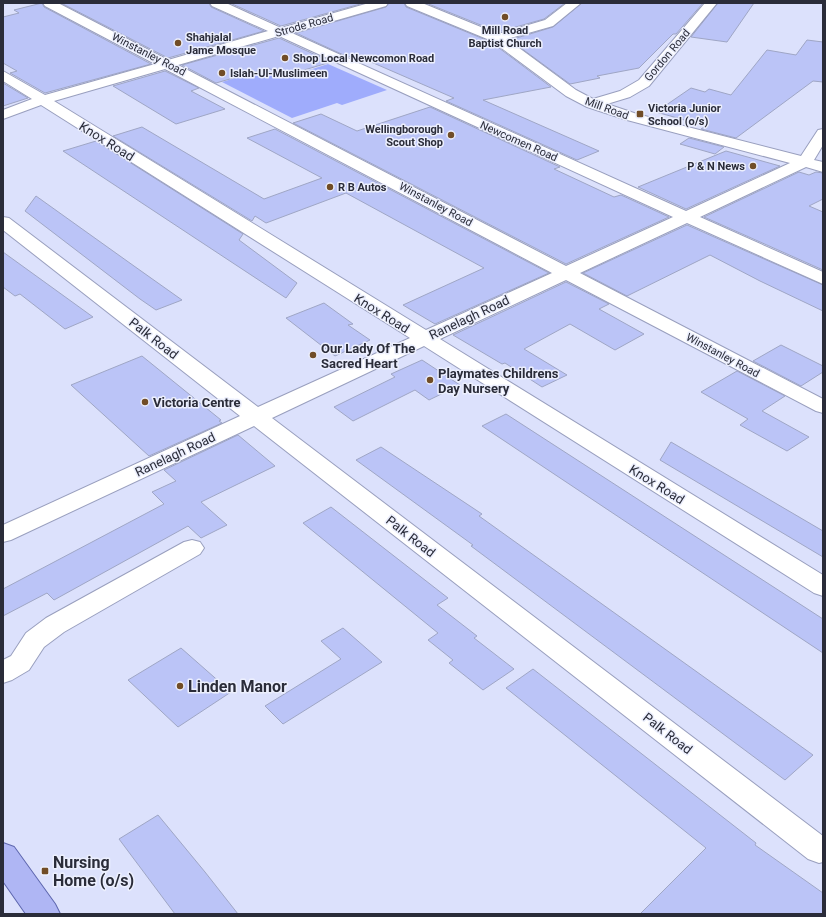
<svg xmlns="http://www.w3.org/2000/svg" width="826" height="917" viewBox="0 0 826 917" font-family="Roboto,sans-serif">
	<style>
		.green { fill: #9facfc }
		.building { fill: #bbc4f7; stroke: #9fa6c5 }
		.lines { fill: none; stroke-linecap: round; stroke-linejoin: round }
		.minor-casing { stroke: #999fbe; stroke-width: 2 }
		.major-casing { stroke: #5d66ae; stroke-width: 2 }
		.minor { fill: #fff; fill-rule: evenodd }
		.major { fill: #afb6f4; fill-rule: evenodd }
		.poi-dot { fill: #714d27; stroke: #eceffd; stroke-width: 1.5 }
		.labels { text-anchor: middle; stroke-width: 3; stroke-linejoin: round; paint-order: stroke }
		.far-street-label { font-size: 11px; fill: #2a2c39; stroke: #eceffd }
		.far-poi-label { font-size: 11px; font-weight: bold; fill: #2a2c39; stroke: #eceffd; text-anchor: start }
		.street-label { font-size: 13px; fill: #2a2c39; stroke: #eceffd }
		.poi-label { font-size: 13px; font-weight: bold; fill: #2a2c39; stroke: #eceffd; text-anchor: start }
		.near-poi-label { font-size: 16px; font-weight: bold; fill: #2a2c39; stroke: #eceffd; text-anchor: start }
	</style>
	<rect width="100%" height="100%" fill="#dce1fc"/>
	<!-- green -->
	<path class="green" d="M 328,64 L 387,90 L 342,105 L 337,103 L 292,118 L 222,82 L 265,69 L 284,78 Z"/>
	<!-- building -->
	<path class="building" d="M 42,3 L 44,7 L 151,64 L 45,93 L 10,73 L 17,71 L 3,63 L 3,17 L 19,13 L 14,10 Z
		M 61,3 L 209,3 L 211,7 L 264,31 L 168,58 Z
		M 230,3 L 364,3 L 281,26 Z
		M 389,3 L 404,3 L 406,7 L 491,42 L 551,87 L 483,100 L 599,151 L 577,160 L 446,101 L 454,98 L 355,55 L 348,57 L 296,33 L 386,7 Z
		M 426,3 L 565,3 L 544,19 L 498,32 Z
		M 582,3 L 703,3 L 676,34 L 673,34 L 639,68 L 597,76 L 600,78 L 570,84 L 510,40 L 553,27 Z
		M 718,3 L 754,3 L 727,42 L 691,37 Z
		M 279,38 L 331,62 L 284,76 L 268,68 L 216,83 L 182,65 Z
		M 807,40 L 823,42 L 823,82 L 813,81 L 736,138 L 701,129 L 706,126 L 656,112 L 691,88 L 705,92 L 709,89 L 731,95 L 767,50 L 796,55 Z
		M 165,71 L 199,88 L 191,91 L 225,109 L 176,124 L 113,86 Z
		M 3,83 L 28,98 L 3,106 Z
		M 430,107 L 560,167 L 554,169 L 614,197 L 621,195 L 669,217 L 566,264 L 293,123 L 321,114 L 357,131 Z
		M 142,127 L 264,199 L 322,178 L 247,138 L 275,129 L 549,273 L 435,324 L 403,305 L 484,268 L 346,193 L 266,223 L 255,216 L 252,221 L 113,136 Z
		M 689,138 L 724,147 L 715,154 L 680,144 Z
		M 96,141 L 243,234 L 239,240 L 297,283 L 286,298 L 63,151 Z
		M 726,151 L 780,166 L 686,209 L 638,187 Z
		M 799,172 L 809,175 L 816,172 L 823,173 L 823,199 L 809,206 L 823,212 L 823,270 L 704,217 Z
		M 36,196 L 134,266 L 182,300 L 156,310 L 140,299 L 25,211 Z
		M 687,225 L 823,285 L 823,311 L 760,281 L 710,255 L 627,296 L 583,273 Z
		M 3,252 L 93,317 L 65,329 L 20,294 L 15,296 L 3,287 Z
		M 566,282 L 609,304 L 599,309 L 644,334 L 615,350 L 570,324 L 524,349 L 567,375 L 542,387 L 505,363 L 502,364 L 453,335 Z
		M 324,303 L 353,324 L 348,325 L 370,340 L 335,356 L 286,318 Z
		M 781,345 L 823,366 L 823,372 L 801,386 L 753,361 Z
		M 142,356 L 221,420 L 219,421 L 222,423 L 149,456 L 71,385 Z
		M 422,360 L 460,385 L 429,400 L 415,390 L 353,421 L 334,407 L 395,377 L 391,374 Z
		M 737,371 L 785,396 L 762,411 L 809,437 L 787,451 L 740,425 L 748,419 L 701,392 Z
		M 506,414 L 823,619 L 823,653 L 482,426 Z
		M 238,435 L 275,466 L 201,502 L 227,525 L 201,538 L 188,526 L 54,600 L 47,593 L 3,616 L 3,589 L 164,504 L 152,492 L 176,481 L 164,470 Z
		M 671,442 L 823,531 L 823,557 L 660,460 Z
		M 381,447 L 482,514 L 479,516 L 813,755 L 785,780 L 471,546 L 473,545 L 356,460 Z
		M 331,507 L 448,598 L 437,605 L 477,636 L 474,638 L 514,669 L 483,690 L 449,663 L 453,660 L 428,640 L 438,633 L 303,523 Z
		M 343,628 L 382,662 L 283,724 L 265,706 L 341,659 L 321,641 Z
		M 181,648 L 231,692 L 178,727 L 128,680 Z
		M 533,669 L 756,843 L 755,845 L 823,893 L 823,914 L 640,914 L 706,848 L 506,688 Z
		M 158,815 L 205,872 L 238,914 L 175,914 L 119,839 Z"/>
	<g class="lines">
		<!-- minor casing -->
		<g class="minor-casing">
			<path id="minor" d="M 43,3 L 58,3 L 168,60 L 268,31 L 212,6 L 210,3 L 226,3 L 281,28 L 369,3 L 388,3 L 386,6 L 292,33 L 686,211 L 790,163 L 627,120 L 587,107 L 566,96 L 492,41 L 407,6 L 405,3 L 422,3 L 498,34 L 545,20 L 567,3 L 581,3 L 553,26 L 507,39 L 576,90 L 593,99 L 620,91 L 639,80 L 705,3 L 717,3 L 649,86 L 630,97 L 607,104 L 637,114 L 801,156 L 818,130 L 823,129 L 823,145 L 814,160 L 823,162 L 823,172 L 806,167 L 700,217 L 823,272 L 823,284 L 687,223 L 580,273 L 823,399 L 823,413 L 816,411 L 566,280 L 440,339 L 823,575 L 823,596 L 814,593 L 424,346 L 272,418 L 823,836 L 823,862 L 819,863 L 808,859 L 254,426 L 11,540 L 3,542 L 3,525 L 240,416 L 3,230 L 3,217 L 9,218 L 258,407 L 410,338 L 41,105 L 3,119 L 3,110 L 32,99 L 3,81 L 3,71 L 45,95 L 155,64 L 45,6 ZM 279,36 L 673,217 L 566,266 L 178,65 ZM 165,69 L 552,273 L 426,330 L 54,101 Z
				M 192,540 L 200,542 L 204,548 L 200,554 L 64,632 L 44,647 L 29,670 L 12,680 L 3,683 L 3,660 L 11,656 L 26,633 L 46,618 L 184,542 Z"/>
		</g>
		<!-- major casing -->
		<g class="major-casing">
			<path id="major" d="M 3,843 L 14,847 L 55,904 L 60,914 L 26,914 L 3,881 Z"/>
		</g>
		<!-- minor -->
		<use href="#minor" class="minor"/>
		<!-- major -->
		<use href="#major" class="major"/>
	</g>
	<!-- markers -->
	<g class="poi-dot">
		<circle cx="505" cy="17" r="4"/>
		<circle cx="178" cy="43" r="4"/>
		<circle cx="285" cy="58" r="4"/>
		<circle cx="222" cy="73" r="4"/>
		<rect x="636" y="110" width="8" height="8" rx="2"/>
		<circle cx="451" cy="135" r="4"/>
		<circle cx="753" cy="166" r="4"/>
		<circle cx="330" cy="187" r="4"/>
		<circle cx="313" cy="355" r="4"/>
		<circle cx="430" cy="380" r="4"/>
		<circle cx="145" cy="402" r="4"/>
		<circle cx="180" cy="686" r="4"/>
		<rect x="41" y="867" width="8" height="8" rx="2"/>
	</g>
	<g class="labels">
		<!-- far-street labels -->
		<g class="far-street-label">
			<text transform="translate(304 25) rotate(-16)" y="4">Strode Road</text>
			<text transform="translate(149 54) rotate(27)" y="4">Winstanley Road</text>
			<text transform="translate(667 55) rotate(-50)" y="4">Gordon Road</text>
			<text transform="translate(607 108) rotate(20)" y="4">Mill Road</text>
			<text transform="translate(519 141) rotate(24)" y="4">Newcomen Road</text>
			<text transform="translate(436 204) rotate(28)" y="4">Winstanley Road</text>
			<text transform="translate(723 355) rotate(28)" y="4">Winstanley Road</text>
		</g>
		<!-- far-poi labels -->
		<g class="far-poi-label">
			<text x="505" y="34" text-anchor="middle">Mill Road<tspan x="505" dy="13">Baptist Church</tspan></text>
			<text x="186" y="41">Shahjalal<tspan x="186" dy="13">Jame Mosque</tspan></text>
			<text x="293" y="62">Shop Local Newcomon Road</text>
			<text x="230" y="77">Islah-Ul-Muslimeen</text>
			<text x="648" y="112">Victoria Junior<tspan x="648" dy="13">School (o/s)</tspan></text>
			<text x="443" y="133" text-anchor="end">Wellingborough<tspan x="443" dy="13">Scout Shop</tspan></text>
			<text x="745" y="170" text-anchor="end">P &amp; N News</text>
			<text x="338" y="191">R B Autos</text>
		</g>
		<!-- street labels -->
		<g class="street-label">
			<text transform="translate(107 141) rotate(32)" y="5">Knox Road</text>
			<text transform="translate(382 313) rotate(32)" y="5">Knox Road</text>
			<text transform="translate(469 317) rotate(-25)" y="5">Ranelagh Road</text>
			<text transform="translate(154 338) rotate(38)" y="5">Palk Road</text>
			<text transform="translate(175 454) rotate(-25)" y="5">Ranelagh Road</text>
			<text transform="translate(657 484) rotate(32)" y="5">Knox Road</text>
			<text transform="translate(411 536) rotate(38)" y="5">Palk Road</text>
			<text transform="translate(668 733) rotate(38)" y="5">Palk Road</text>
		</g>
		<!-- poi labels -->
		<g class="poi-label">
			<text x="321" y="353">Our Lady Of The<tspan x="321" dy="15">Sacred Heart</tspan></text>
			<text x="438" y="378">Playmates Childrens<tspan x="438" dy="15">Day Nursery</tspan></text>
			<text x="153" y="407">Victoria Centre</text>
		</g>
		<!-- near-poi labels -->
		<g class="near-poi-label">
			<text x="188" y="692">Linden Manor</text>
			<text x="53" y="868">Nursing<tspan x="53" dy="18">Home (o/s)</tspan></text>
		</g>
	</g>
	<!-- border -->
	<rect width="826" height="917" fill="none" stroke="#2a2c39" stroke-width="8"/>
</svg>
